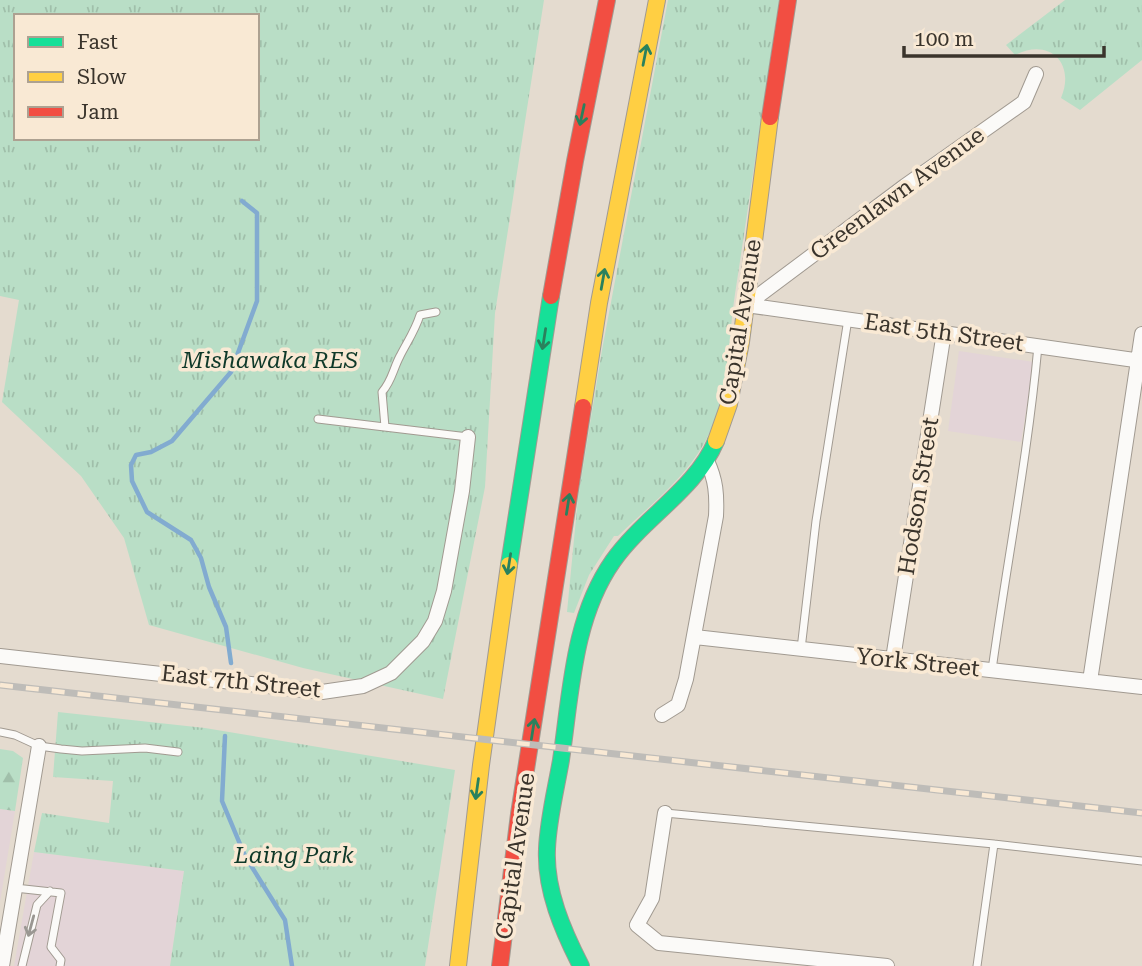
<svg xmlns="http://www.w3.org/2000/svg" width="1142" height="966" viewBox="0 0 1142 966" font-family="'Roboto Serif',serif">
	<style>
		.commercial { fill: #e3d4d7 }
		.grass { fill: url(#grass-tufts); fill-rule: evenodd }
		.forest { fill: url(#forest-firs) }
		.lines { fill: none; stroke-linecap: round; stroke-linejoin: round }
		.stream { stroke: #82abd0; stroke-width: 4.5 }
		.lane-casing { stroke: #a19a91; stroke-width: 9 }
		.street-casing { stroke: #a19a91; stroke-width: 16 }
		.fast-casing { stroke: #a19a91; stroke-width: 18 }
		.slow-casing { stroke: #a19a91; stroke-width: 18 }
		.jam-casing { stroke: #a19a91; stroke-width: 18 }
		.lane { stroke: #fbfaf8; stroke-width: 7 }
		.street { stroke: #fbfaf8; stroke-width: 14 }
		.fast { stroke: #16e098; stroke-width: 16 }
		.slow { stroke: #ffcf43; stroke-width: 16 }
		.jam { stroke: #f24e42; stroke-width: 16 }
		.rail-casing { stroke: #bebcb8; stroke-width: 7 }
		.rail { stroke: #f9e9d4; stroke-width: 4.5; stroke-dasharray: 13; stroke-linecap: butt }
		.oneway { stroke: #2a815d }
		.oneway2 { stroke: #9a9792 }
		.labels { text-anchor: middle; stroke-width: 7; stroke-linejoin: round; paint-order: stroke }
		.street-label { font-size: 23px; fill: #3a342c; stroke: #f9e9d4 }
		.park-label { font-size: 23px; font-style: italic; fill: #0f3929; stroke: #f9e9d4 }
	</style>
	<defs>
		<pattern id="grass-tufts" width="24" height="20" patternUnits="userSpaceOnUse" patternTransform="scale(1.75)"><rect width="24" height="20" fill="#b9dec6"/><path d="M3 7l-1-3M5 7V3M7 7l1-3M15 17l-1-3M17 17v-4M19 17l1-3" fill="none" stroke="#a0bfaa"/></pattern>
		<pattern id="forest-firs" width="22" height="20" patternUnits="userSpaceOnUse" patternTransform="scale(1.75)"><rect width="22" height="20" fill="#b9dec6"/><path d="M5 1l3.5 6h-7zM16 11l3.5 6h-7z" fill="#a0bfaa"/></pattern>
	</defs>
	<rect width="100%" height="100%" fill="#e4dbcf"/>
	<!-- commercial -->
	<path class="commercial" d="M 959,351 L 1034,362 L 1021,442 L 948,431 Z
		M 0,809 L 15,811 L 0,902 Z
		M 34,852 L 184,871 L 170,966 L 14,966 Z"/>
	<!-- grass -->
	<path class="grass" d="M 0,0 L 544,0 L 495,313 L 485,487 L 443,699 L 303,668 L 149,625 L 124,538 L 81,476 L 2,402 L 19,300 L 0,296 ZM 16,16 L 257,16 L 257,138 L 16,138 Z
		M 668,0 L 779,0 C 764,98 750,196 735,294 C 728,340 729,391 709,434 C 689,476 650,505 618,536 L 614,536 L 589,575 L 574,613 L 567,612 L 578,498 L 602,350 Z
		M 1065,0 L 1142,0 L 1142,60 L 1080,110 L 1061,98 C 1076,63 1049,37 1015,55 L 1006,45 Z
		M 58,712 L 205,728 L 455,770 L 425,966 L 170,966 L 184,871 L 34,852 L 42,813 L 109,823 L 113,781 L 53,777 Z"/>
	<!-- forest -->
	<path class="forest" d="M 0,749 L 13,751 L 23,758 L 15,811 L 0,809 Z"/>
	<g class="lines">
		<!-- stream -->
		<path class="stream" d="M 231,663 L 226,627 L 209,587 L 201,558 L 191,540 L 147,512 L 132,481 L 131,465 L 136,455 L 151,452 L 172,441 L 231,372 L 257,301 L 257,213 L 242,201
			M 225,736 L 222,801 L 245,856 L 285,920 L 292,966"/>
		<!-- lane casing -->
		<g class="lane-casing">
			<path id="lane" d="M 318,419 L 468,437
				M 385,427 L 382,392 C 392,381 393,369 400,356 C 407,342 415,331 420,315 L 436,312
				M 801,649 L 816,521 L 848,319
				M 992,670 C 1007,562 1028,455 1038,346
				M 0,732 L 15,735 L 39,746 L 61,749 L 82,751 L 145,748 L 178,752
				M 665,813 L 994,844 L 1142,861
				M 15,888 L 61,893 L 51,947 L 61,960 L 60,966
				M 22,966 L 37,905 L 50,891
				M 977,966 L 994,844"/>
		</g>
		<!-- street casing -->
		<g class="street-casing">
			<path id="street" d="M 746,305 L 1142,361
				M 746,305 L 905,186 L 1024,102 L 1036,74
				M 695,637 L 1142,687
				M 0,656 L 322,692 L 363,686 L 391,673 L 423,641 L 435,621 L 444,591 L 462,491 L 468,437
				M 893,659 L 944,332
				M 1090,681 L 1142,334
				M 662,715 L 678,705 L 686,679 L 716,516 C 717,495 716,480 707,461
				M 665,813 L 652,898 L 637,925 L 659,943 L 887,966
				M 2,966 L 39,746"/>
		</g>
		<!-- fast casing -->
		<g class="fast-casing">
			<path id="fast" d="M 509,565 L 551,296
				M 581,966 C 563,931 545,890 547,849 C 548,820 556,789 561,760 C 571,693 573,618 613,561 C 643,518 696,489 716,441"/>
		</g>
		<!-- slow casing -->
		<g class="slow-casing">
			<path id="slow" d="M 583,407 L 599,303 L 657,0
				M 716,441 L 729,404 L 741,342 L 770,117
				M 458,966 L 481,765 L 509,565"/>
		</g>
		<!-- jam casing -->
		<g class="jam-casing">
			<path id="jam" d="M 770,117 L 788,0
				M 551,296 L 575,161 L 607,0
				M 500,966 L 519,814 L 583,407"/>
		</g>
		<!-- lane -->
		<use href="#lane" class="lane"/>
		<!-- street -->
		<use href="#street" class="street"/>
		<!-- fast -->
		<use href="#fast" class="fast"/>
		<!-- slow -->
		<use href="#slow" class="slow"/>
		<!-- jam -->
		<use href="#jam" class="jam"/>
		<!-- rail casing -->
		<g class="rail-casing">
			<path id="rail" d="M 0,685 L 1142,813"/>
		</g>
		<!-- rail -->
		<use href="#rail" class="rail"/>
	</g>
	<!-- one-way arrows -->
	<defs><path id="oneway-shaft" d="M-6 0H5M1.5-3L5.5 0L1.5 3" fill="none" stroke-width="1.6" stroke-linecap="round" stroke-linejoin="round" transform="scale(1.75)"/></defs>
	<g class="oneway">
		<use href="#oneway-shaft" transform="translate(645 55) rotate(-79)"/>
		<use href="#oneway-shaft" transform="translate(582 115) rotate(102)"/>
		<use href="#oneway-shaft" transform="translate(603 279) rotate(-80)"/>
		<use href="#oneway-shaft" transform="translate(544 339) rotate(99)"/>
		<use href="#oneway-shaft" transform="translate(568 504) rotate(-81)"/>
		<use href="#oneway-shaft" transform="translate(509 564) rotate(99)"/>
		<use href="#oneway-shaft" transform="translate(533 729) rotate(-81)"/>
		<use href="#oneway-shaft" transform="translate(477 789) rotate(98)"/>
	</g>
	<use class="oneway2" href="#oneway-shaft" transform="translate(31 926) rotate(105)"/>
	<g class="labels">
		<!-- street labels -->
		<g class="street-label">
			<text transform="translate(897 193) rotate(-36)" y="8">Greenlawn Avenue</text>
			<text transform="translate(740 322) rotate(-81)" y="8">Capital Avenue</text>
			<text transform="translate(944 332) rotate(8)" y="8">East 5th Street</text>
			<text transform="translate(918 496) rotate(-81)" y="8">Hodson Street</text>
			<text transform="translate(918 662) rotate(6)" y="8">York Street</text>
			<text transform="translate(241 681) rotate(6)" y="8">East 7th Street</text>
			<text transform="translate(515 856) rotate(-82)" y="8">Capital Avenue</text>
		</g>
		<!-- park labels -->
		<g class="park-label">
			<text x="270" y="368">Mishawaka RES</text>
			<text x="294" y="863">Laing Park</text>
		</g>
	</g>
	<!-- legend -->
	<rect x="14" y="14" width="245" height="126" fill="#f9e9d4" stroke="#ada191" stroke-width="2"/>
	<rect x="28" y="37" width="35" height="10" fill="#16e098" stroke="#ada191" stroke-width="2"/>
	<text x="77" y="49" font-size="21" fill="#3a342c">Fast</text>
	<rect x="28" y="72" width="35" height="10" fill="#ffcf43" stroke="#ada191" stroke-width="2"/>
	<text x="77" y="84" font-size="21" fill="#3a342c">Slow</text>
	<rect x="28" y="107" width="35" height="10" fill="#f24e42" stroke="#ada191" stroke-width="2"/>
	<text x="77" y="119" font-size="21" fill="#3a342c">Jam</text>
	<!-- scale -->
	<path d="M904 46v10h200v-10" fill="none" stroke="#3a342c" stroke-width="3.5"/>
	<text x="914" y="46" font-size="21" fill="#3a342c" stroke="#f9e9d4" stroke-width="5" paint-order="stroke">100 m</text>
</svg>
